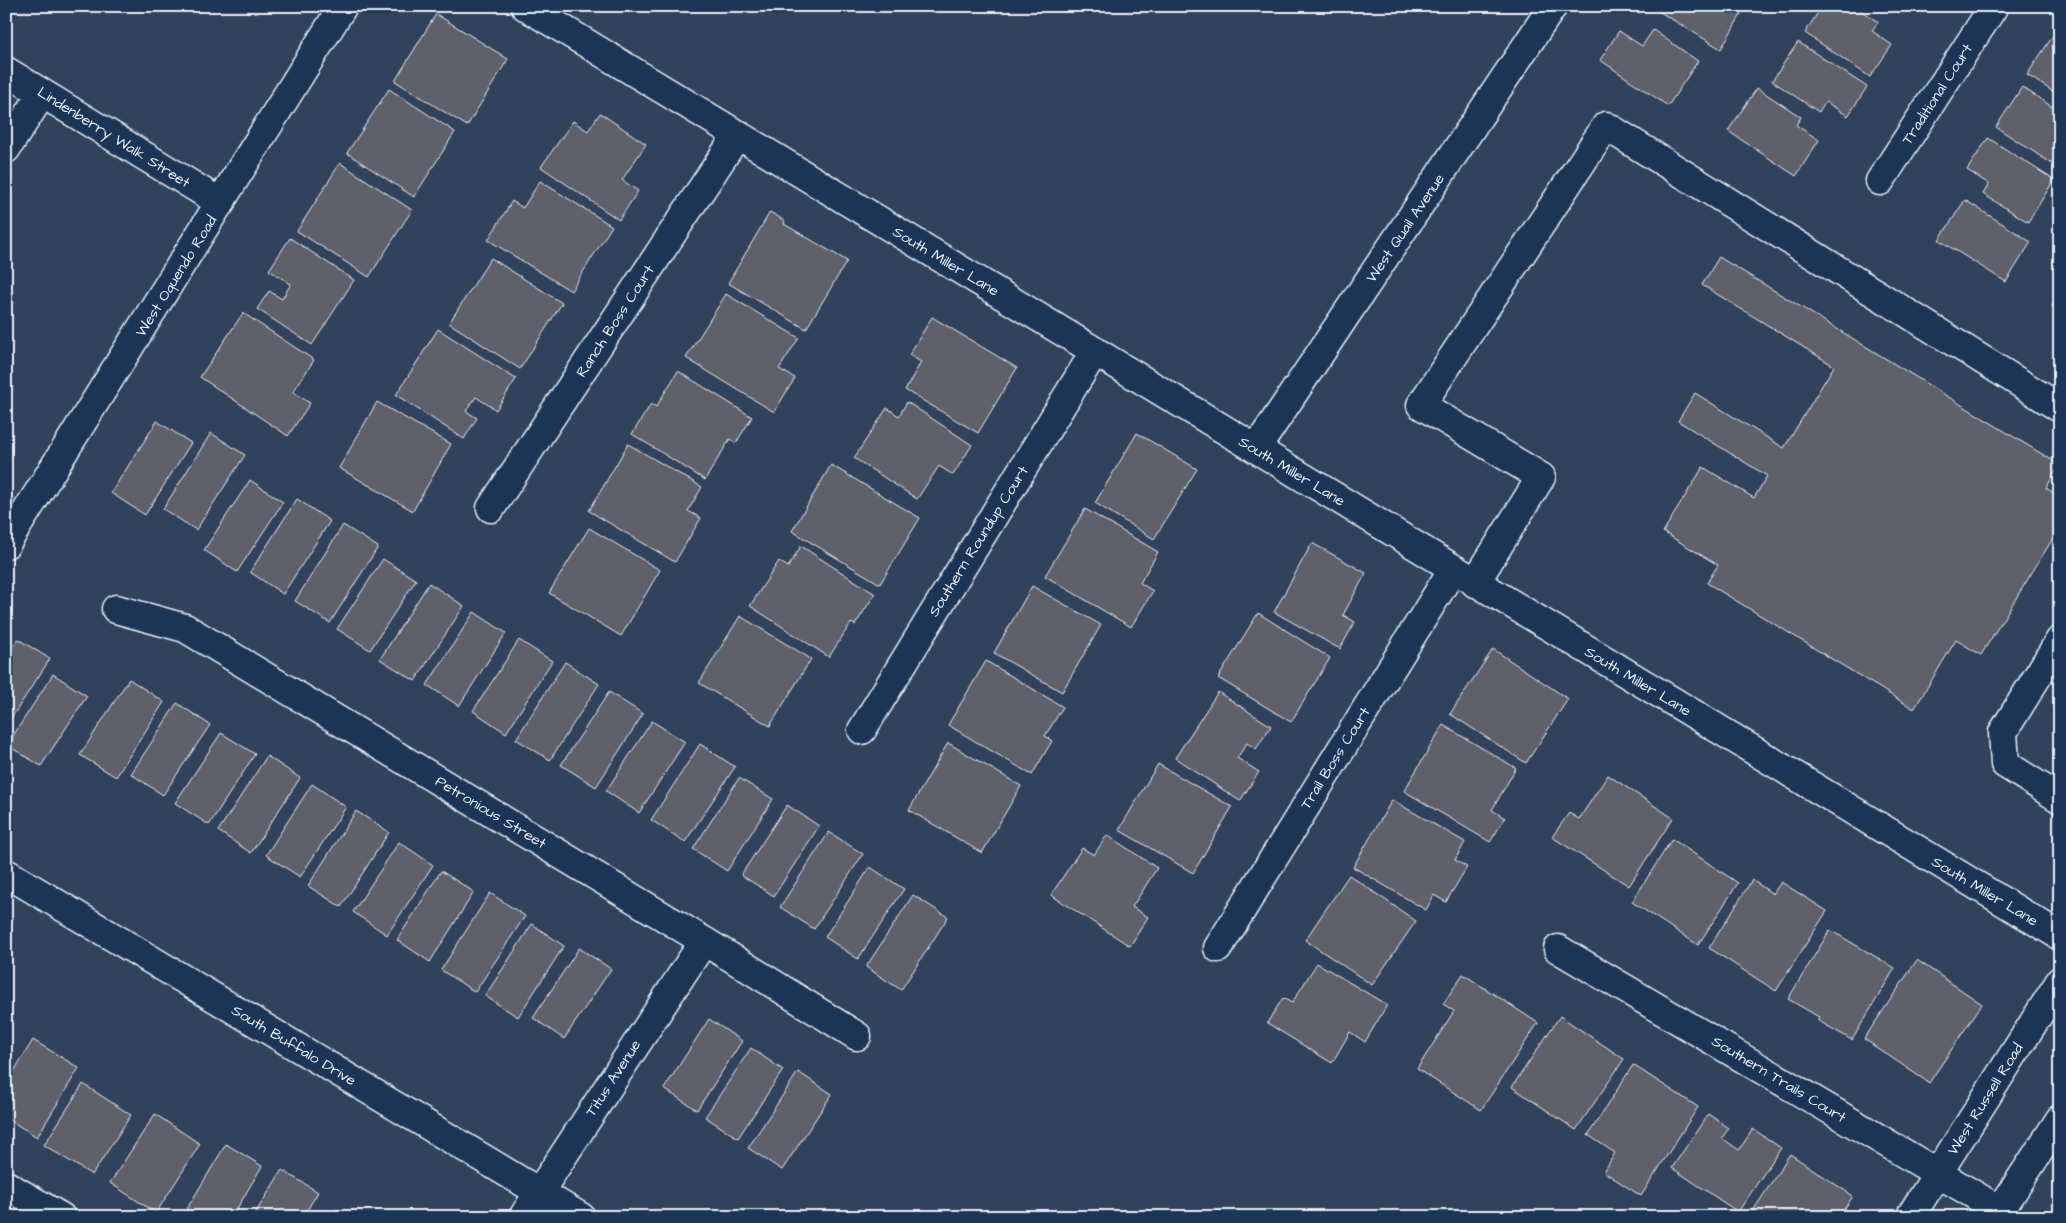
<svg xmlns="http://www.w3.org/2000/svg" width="2066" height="1223" viewBox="0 0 2066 1223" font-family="'Architects Daughter',sans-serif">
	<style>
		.building { fill: #61606b; stroke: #e8f1f8 }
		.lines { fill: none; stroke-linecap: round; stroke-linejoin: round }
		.minor-casing { stroke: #e8f1f8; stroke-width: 31 }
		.major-casing { stroke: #e8f1f8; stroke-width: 31 }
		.minor { stroke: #1d3557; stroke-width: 28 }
		.major { stroke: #1d3557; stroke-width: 28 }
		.labels { text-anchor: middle; stroke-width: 4.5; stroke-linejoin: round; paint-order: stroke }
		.street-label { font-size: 15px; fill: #e8f1f8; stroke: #1d3557 }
	</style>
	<rect width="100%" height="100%" fill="#31425d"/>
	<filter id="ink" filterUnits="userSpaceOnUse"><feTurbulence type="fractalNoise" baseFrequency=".02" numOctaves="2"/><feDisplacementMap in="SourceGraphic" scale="10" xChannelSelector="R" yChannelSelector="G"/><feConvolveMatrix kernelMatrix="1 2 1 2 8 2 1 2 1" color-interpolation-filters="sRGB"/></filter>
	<g filter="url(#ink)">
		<!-- building -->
		<path class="building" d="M 1650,6 L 1746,6 L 1721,49 Z
			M 1822,6 L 1854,6 L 1878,22 L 1872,31 L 1892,45 L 1870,77 L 1805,33 Z
			M 436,14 L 508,59 L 467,126 L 395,81 Z
			M 1653,30 L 1698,61 L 1668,106 L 1600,60 L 1619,31 L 1642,46 Z
			M 2054,34 L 2060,38 L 2060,96 L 2027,75 Z
			M 1798,42 L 1867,87 L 1848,116 L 1826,102 L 1819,112 L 1772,81 Z
			M 2022,87 L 2060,112 L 2060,169 L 1996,127 Z
			M 1757,88 L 1801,117 L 1796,125 L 1819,140 L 1796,176 L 1728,131 Z
			M 389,89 L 455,132 L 414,197 L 347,153 Z
			M 600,113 L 646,144 L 622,180 L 638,191 L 619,220 L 541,167 L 573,121 L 588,131 Z
			M 1988,138 L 2054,180 L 2028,222 L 1983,194 L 1989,184 L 1967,170 Z
			M 340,163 L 412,210 L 369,277 L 297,231 Z
			M 540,181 L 612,226 L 571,291 L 488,240 L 512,201 L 523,208 Z
			M 1965,200 L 2031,242 L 2006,282 L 1939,240 Z
			M 770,212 L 785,221 L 784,224 L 847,261 L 806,329 L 728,283 Z
			M 290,238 L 354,280 L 312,345 L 257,309 L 269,291 L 282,299 L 291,284 L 269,270 Z
			M 1719,257 L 2060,465 L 2046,488 L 2060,497 L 2060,527 L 1981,655 L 1956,640 L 1914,709 L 1707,583 L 1718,565 L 1663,532 L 1703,467 L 1754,498 L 1767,476 L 1678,421 L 1695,393 L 1784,448 L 1834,366 L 1702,285 Z
			M 491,258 L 562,303 L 520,369 L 449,323 Z
			M 726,294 L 799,338 L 779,369 L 795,378 L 774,412 L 686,358 Z
			M 2060,294 L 2060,311 L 2052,306 Z
			M 243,313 L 314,360 L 293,392 L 310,403 L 288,436 L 200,377 Z
			M 932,317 L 1017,368 L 978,433 L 905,390 L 921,362 L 909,355 Z
			M 438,329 L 516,379 L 496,410 L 476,397 L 466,411 L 477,418 L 464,439 L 396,395 Z
			M 678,371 L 752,417 L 736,443 L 730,439 L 705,480 L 632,434 L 651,404 L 656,407 Z
			M 377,402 L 451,444 L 413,511 L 339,468 Z
			M 907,402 L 972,445 L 953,475 L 939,466 L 917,499 L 854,458 L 887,408 L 899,416 Z
			M 157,421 L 191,443 L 145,515 L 111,493 Z
			M 211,433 L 245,455 L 196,530 L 163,509 Z
			M 1137,433 L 1197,469 L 1154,539 L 1095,503 Z
			M 628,444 L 702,487 L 688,511 L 701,518 L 675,562 L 589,511 Z
			M 831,465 L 920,518 L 880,584 L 792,531 Z
			M 250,480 L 283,502 L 237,572 L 204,550 Z
			M 297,499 L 330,521 L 283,594 L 250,572 Z
			M 1085,509 L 1158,552 L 1140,583 L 1153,591 L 1131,627 L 1045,576 Z
			M 343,525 L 378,547 L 330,623 L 295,601 Z
			M 589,528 L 660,570 L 621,636 L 549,593 Z
			M 1312,543 L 1366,573 L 1343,615 L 1355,622 L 1340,649 L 1274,612 Z
			M 801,546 L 875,594 L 855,625 L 851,623 L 829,657 L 750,606 L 779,561 L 788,567 Z
			M 383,559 L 416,580 L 370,650 L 337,629 Z
			M 429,583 L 464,606 L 415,681 L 380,659 Z
			M 1032,586 L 1101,625 L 1062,692 L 994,653 Z
			M 474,612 L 506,633 L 459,706 L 427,685 Z
			M 1258,613 L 1330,658 L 1291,722 L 1218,678 Z
			M 740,616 L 811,659 L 770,726 L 699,683 Z
			M 18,639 L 50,659 L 6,726 L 6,656 Z
			M 519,640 L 552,661 L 506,733 L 473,711 Z
			M 1493,649 L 1568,699 L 1526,763 L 1450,714 Z
			M 986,661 L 1063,707 L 1045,736 L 1052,741 L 1032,775 L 948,725 Z
			M 565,662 L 599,684 L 550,760 L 516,739 Z
			M 53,674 L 87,696 L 41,766 L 7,745 Z
			M 129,679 L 164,702 L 116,777 L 80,755 Z
			M 609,692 L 643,714 L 596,787 L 561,765 Z
			M 1218,692 L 1271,726 L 1256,749 L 1247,743 L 1237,758 L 1259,772 L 1240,801 L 1175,758 Z
			M 177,703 L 210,725 L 163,795 L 131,774 Z
			M 652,721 L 685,742 L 639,813 L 606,791 Z
			M 1443,725 L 1516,768 L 1492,810 L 1505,818 L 1490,842 L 1404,791 Z
			M 221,733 L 255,754 L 209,825 L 175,803 Z
			M 948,743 L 1021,786 L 982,853 L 909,810 Z
			M 700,744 L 735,767 L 685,842 L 651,820 Z
			M 267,756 L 300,778 L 251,853 L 218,831 Z
			M 1158,764 L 1232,807 L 1193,873 L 1119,830 Z
			M 1608,775 L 1673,818 L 1629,886 L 1552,837 L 1569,813 L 1579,819 Z
			M 739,778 L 773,799 L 727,871 L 693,849 Z
			M 312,784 L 346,807 L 300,877 L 266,855 Z
			M 1392,800 L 1465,842 L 1455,860 L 1467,867 L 1446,902 L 1434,895 L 1426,910 L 1353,867 Z
			M 787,805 L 819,826 L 774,896 L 741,875 Z
			M 356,811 L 389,832 L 341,907 L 308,886 Z
			M 829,832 L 863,854 L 814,929 L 780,907 Z
			M 1107,835 L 1157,868 L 1132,907 L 1148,917 L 1130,946 L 1051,895 L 1082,848 L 1094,855 Z
			M 1672,839 L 1738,883 L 1698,945 L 1632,902 Z
			M 399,842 L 433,865 L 387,935 L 353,912 Z
			M 870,867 L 904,889 L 858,959 L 825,937 Z
			M 441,871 L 474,892 L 430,962 L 397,940 Z
			M 1349,875 L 1416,921 L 1372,985 L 1305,940 Z
			M 1752,880 L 1773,894 L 1781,882 L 1827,911 L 1776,991 L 1709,948 Z
			M 490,893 L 525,916 L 475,992 L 441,970 Z
			M 913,895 L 948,917 L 901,990 L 866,967 Z
			M 532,924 L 564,946 L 518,1017 L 485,996 Z
			M 1830,930 L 1895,968 L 1852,1040 L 1817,1020 L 1819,1017 L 1788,999 Z
			M 579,948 L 611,969 L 564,1039 L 533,1018 Z
			M 1917,960 L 1982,1004 L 1929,1083 L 1864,1039 Z
			M 1317,963 L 1387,1005 L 1365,1042 L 1350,1032 L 1332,1063 L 1267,1023 L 1283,998 L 1292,1003 Z
			M 1463,974 L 1538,1023 L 1481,1110 L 1417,1069 L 1454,1011 L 1443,1004 Z
			M 1560,1016 L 1624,1059 L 1576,1130 L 1512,1087 Z
			M 709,1019 L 742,1041 L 697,1110 L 664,1089 Z
			M 33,1040 L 79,1068 L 37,1137 L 6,1118 L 6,1084 Z
			M 751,1048 L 783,1070 L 738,1138 L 705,1117 Z
			M 1633,1065 L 1698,1107 L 1641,1196 L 1604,1172 L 1615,1153 L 1588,1135 Z
			M 798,1072 L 832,1094 L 782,1170 L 748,1148 Z
			M 83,1084 L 131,1115 L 92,1175 L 44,1145 Z
			M 155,1114 L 200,1144 L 156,1213 L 110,1183 Z
			M 1708,1114 L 1729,1128 L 1722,1138 L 1739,1150 L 1753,1129 L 1781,1148 L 1738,1212 L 1672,1168 Z
			M 226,1144 L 262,1166 L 232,1217 L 182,1217 Z
			M 1790,1154 L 1853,1196 L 1839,1217 L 1749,1217 Z
			M 282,1170 L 318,1192 L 303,1217 L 253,1217 Z
			M 337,1209 L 350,1217 L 332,1217 Z"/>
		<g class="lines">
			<!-- minor casing -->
			<g class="minor-casing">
				<path id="minor" d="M 525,6 L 2060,936
					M 6,71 L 221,203
					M 6,149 L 42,94
					M 1880,181 L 1994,6
					M 1256,449 L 1553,6
					M 491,508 L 738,134
					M 6,544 L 343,6
					M 1475,583 L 1541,477 L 1421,405 L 1606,126 L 2060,408
					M 116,609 L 185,628 L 732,958 L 857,1036
					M 2060,640 L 2003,732 L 2005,764 L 2060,799
					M 862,730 L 1095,351
					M 1218,948 L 1453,569
					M 1558,949 L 2000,1210
					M 6,1185 L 61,1217
					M 523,1217 L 704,941"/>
			</g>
			<!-- major casing -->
			<g class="major-casing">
				<path id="major" d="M 6,873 L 581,1217
					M 1910,1217 L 2060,981
					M 1996,1217 L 2060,1119"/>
			</g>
			<!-- minor -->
			<use href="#minor" class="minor"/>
			<!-- major -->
			<use href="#major" class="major"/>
		</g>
	</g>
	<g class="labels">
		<!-- street labels -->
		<g class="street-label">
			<text transform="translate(1937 94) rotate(-57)" y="5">Traditional Court</text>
			<text transform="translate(114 137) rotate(32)" y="5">Lindenberry Walk Street</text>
			<text transform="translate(1405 228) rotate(-56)" y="5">West Quail Avenue</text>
			<text transform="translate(946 261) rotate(31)" y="5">South Miller Lane</text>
			<text transform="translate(176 276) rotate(-58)" y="5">West Oquendo Road</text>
			<text transform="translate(615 321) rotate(-57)" y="5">Ranch Boss Court</text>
			<text transform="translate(1292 471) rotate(31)" y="5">South Miller Lane</text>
			<text transform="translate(978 541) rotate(-58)" y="5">Southern Roundup Court</text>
			<text transform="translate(1638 681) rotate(31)" y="5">South Miller Lane</text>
			<text transform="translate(1335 758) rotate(-58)" y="5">Trail Boss Court</text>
			<text transform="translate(491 812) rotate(31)" y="5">Petronious Street</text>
			<text transform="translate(1985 891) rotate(31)" y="5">South Miller Lane</text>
			<text transform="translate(294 1045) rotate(31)" y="5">South Buffalo Drive</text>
			<text transform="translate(613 1078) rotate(-57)" y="5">Titus Avenue</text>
			<text transform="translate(1779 1079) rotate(31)" y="5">Southern Trails Court</text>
			<text transform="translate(1985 1099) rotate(-58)" y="5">West Russell Road</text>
		</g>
	</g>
	<!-- margin -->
	<rect width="2066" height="1223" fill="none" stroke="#1d3557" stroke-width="25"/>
	<rect x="12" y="12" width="2041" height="1198" fill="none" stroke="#e8f1f8" stroke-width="2" filter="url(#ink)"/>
</svg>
